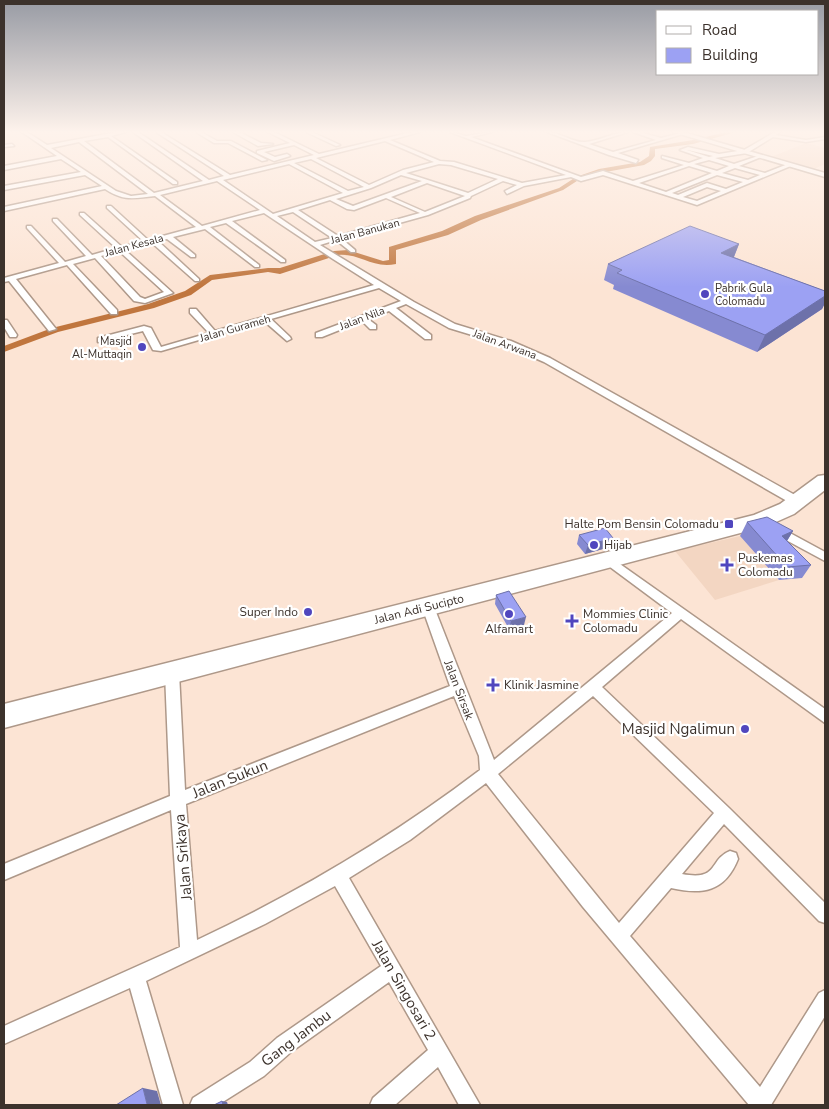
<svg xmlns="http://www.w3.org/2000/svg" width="829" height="1109" viewBox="0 0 829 1109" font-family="'Nunito Sans',sans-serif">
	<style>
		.built { fill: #f3d6c2 }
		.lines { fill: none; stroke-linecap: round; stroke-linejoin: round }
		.canal { fill: #c0763e; fill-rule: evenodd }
		.street-casing { stroke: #ae9889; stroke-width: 3 }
		.secondary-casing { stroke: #ae9889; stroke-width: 3 }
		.highway-casing { stroke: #ae9889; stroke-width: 3 }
		.street { fill: #fff; fill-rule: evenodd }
		.secondary { fill: #fff; fill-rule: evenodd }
		.highway { fill: #fff; fill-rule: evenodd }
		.wall { fill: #868ad1 }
		.shaded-wall { fill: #6d71aa }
		.building { fill: #9ca1f3; stroke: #6d71aa }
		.poi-dot { fill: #5046be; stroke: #fff; stroke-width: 2 }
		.labels { text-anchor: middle; stroke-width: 4.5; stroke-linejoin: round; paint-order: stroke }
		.far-street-label { font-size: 11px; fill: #3c322c; stroke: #fff }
		.far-poi-label { font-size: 11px; fill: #3c322c; stroke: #fff; text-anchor: start }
		.poi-label { font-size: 12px; fill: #3c322c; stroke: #fff; text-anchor: start }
		.street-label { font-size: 12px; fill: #3c322c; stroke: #fff }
		.near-poi-label { font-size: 15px; fill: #3c322c; stroke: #fff; text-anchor: end }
		.near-street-label { font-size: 15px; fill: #3c322c; stroke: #fff }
	</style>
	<rect width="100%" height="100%" fill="#fce4d4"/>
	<!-- built -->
	<path class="built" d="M 806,143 L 825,148 L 825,164 L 814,169 L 771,157 Z
		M 740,536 L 779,580 L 715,600 L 675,551 Z"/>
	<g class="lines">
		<!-- canal -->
		<path class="canal" d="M 726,132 L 736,132 L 693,144 L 655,149 L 655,156 L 651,161 L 644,165 L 600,173 L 580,179 L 563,190 L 481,220 L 448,235 L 396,250 L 396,264 C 372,269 360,253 338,255 L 280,274 L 268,272 L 212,280 L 191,295 L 154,308 L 58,332 L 4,352 L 4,346 L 52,328 L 148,304 L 185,291 L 210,275 L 268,268 L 280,268 L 334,251 L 348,250 L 383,261 L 389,260 L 389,247 L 442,231 L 475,216 L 559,188 L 576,177 L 599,169 L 640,162 L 649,156 L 650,147 L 693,140 Z"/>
		<!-- street casing -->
		<g class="street-casing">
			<path id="street" d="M 22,132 L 27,132 L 47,145 L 117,132 L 126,132 L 111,136 L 177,182 L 177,184 L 173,184 L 108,137 L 84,141 L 154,193 L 203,181 L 133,132 L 138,132 L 209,180 L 224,176 L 156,132 L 161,132 L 230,175 L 314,155 L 294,145 L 264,152 L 275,157 L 287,154 L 290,156 L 274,161 L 257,153 L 257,151 L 290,143 L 268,132 L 274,132 L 319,154 L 412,132 L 420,132 L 390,140 L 440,161 L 454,162 L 522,183 L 566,175 L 450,132 L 466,136 L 492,132 L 471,137 L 581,177 L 603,171 L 633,181 L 684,165 L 662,158 L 662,156 L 689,163 L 703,158 L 680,150 L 688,147 L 719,154 L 744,150 L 775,132 L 780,132 L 776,135 L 806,140 L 825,137 L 825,139 L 806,142 L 773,137 L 747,153 L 715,158 L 734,164 L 761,155 L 761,157 L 739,166 L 765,173 L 788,164 L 793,165 L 697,205 L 603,175 L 581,181 L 571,177 L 524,186 L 507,194 L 505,191 L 517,185 L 503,181 L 471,196 L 470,198 L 428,215 L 342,239 L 355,250 L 355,252 L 351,252 L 336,240 L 320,245 L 414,302 L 455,324 L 511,341 L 550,358 L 802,499 L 803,502 L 802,505 L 794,505 L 544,362 L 505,345 L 449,328 L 406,304 L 396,308 L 431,335 L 431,339 L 425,339 L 389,311 L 368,319 L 376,325 L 376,329 L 370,329 L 362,321 L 322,337 L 316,337 L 316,333 L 401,301 L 379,288 L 271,319 L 290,337 L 291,339 L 287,341 L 264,321 L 161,351 L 153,350 L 143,331 L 98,342 L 98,338 L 144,326 L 151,328 L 161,347 L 209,333 L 190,313 L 190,309 L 196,309 L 215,331 L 374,285 L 333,259 L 264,213 L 232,221 L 285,260 L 285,262 L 281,262 L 226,223 L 210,227 L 259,265 L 259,267 L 255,267 L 205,229 L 173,237 L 195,255 L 195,257 L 191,257 L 167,239 L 158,241 L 199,279 L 199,281 L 195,281 L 152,243 L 125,250 L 173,293 L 145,303 L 134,301 L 95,258 L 73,264 L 117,310 L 117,314 L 111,314 L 67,265 L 16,279 L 56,329 L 49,331 L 9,281 L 4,282 L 4,278 L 59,263 L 27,228 L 27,226 L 31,226 L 65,262 L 86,256 L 53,221 L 53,219 L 57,219 L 92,255 L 116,248 L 80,215 L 80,213 L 84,213 L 122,247 L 143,241 L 107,208 L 107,206 L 111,206 L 148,240 L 196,227 L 155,196 C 134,198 125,202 105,189 L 4,211 L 4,207 L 102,186 L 85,175 L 4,190 L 4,186 L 81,172 L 61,159 L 4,170 L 4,166 L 57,156 ZM 385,141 L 434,162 L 403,170 L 369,185 L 316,158 ZM 79,142 L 148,194 L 131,196 L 116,191 L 51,148 ZM 687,150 L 688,150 L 713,156 L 709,157 ZM 311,159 L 364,187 L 348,191 L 294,163 ZM 709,160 L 729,166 L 717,171 L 694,164 ZM 289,164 L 343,193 L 273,214 L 223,180 ZM 439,164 L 451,165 L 498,179 L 468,193 L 406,173 ZM 689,166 L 712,173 L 666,192 L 639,183 ZM 735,168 L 760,175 L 748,180 L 722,173 ZM 401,175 L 422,181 L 353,206 L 336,199 L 371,188 ZM 717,175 L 743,182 L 726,189 L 707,183 L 678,195 L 672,193 ZM 217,181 L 260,210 L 202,226 L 160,195 ZM 427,183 L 465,196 L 425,212 L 391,197 ZM 707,187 L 721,191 L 697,201 L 683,197 ZM 386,198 L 420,213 L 338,236 L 298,210 L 330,200 L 347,209 L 354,210 ZM 293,212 L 332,238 L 315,242 L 277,216 ZM 119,251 L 164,292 L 145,299 L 140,297 L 101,256 Z
				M 196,132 L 201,132 L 217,141 L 231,141 L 267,160 L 262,161 L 228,143 L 214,143 Z
				M 233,132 L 239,132 L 261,143 L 273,144 L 258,146 Z
				M 306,132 L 312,132 L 340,145 L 336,146 Z
				M 547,132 C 560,132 573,143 585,142 C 600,141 613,132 628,132 L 589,144 L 613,152 L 656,140 L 633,132 L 640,132 L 661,138 L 681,133 L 683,134 L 618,153 L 638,160 L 636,163 L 609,155 Z
				M 12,144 L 14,146 L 4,147 L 4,145 Z
				M 4,320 L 7,320 L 17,335 L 16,337 L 10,337 L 4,327 Z
				M 777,526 L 825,552 L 825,561 L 773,533 L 772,530 L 773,527 Z
				M 610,557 L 825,709 L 825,723 L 681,619 L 602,687 L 729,808 L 825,903 L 825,923 L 819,921 L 724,824 L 682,874 C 720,881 708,860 730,851 L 736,853 L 738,859 C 725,892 702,895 671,888 L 630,936 L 760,1087 L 819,993 L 825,990 L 825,1016 L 771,1105 L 749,1105 L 583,907 L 486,783 L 410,840 L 349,878 L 480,1105 L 459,1105 L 438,1067 L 395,1105 L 370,1105 L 373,1098 L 428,1050 L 389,982 L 291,1052 L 264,1076 L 218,1105 L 190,1105 L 193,1098 L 250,1062 L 277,1038 L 381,966 L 335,886 L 265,924 L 146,981 L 183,1105 L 163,1105 L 130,988 L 4,1044 L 4,1026 L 180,947 L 171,810 L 4,880 L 4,864 L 170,796 L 165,673 L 167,669 L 172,667 L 177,669 L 179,673 L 185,790 L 450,686 L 422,607 L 424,604 L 428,602 L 432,604 L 434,607 L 494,760 L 672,613 L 606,564 L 604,561 L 606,558 ZM 454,696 L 479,756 L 480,770 C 392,837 297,893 197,940 L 186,804 ZM 593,696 L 714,813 L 619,923 L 498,774 Z"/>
		</g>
		<!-- secondary casing -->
		<g class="secondary-casing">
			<path id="secondary" d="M 673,132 L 683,132 L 825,173 L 825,177 Z"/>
		</g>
		<!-- highway casing -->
		<g class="highway-casing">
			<path id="highway" d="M 825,475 L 825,490 L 794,514 L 767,526 L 4,728 L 4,704 L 754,515 L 780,504 L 818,476 Z"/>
		</g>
		<!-- street -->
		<use href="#street" class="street"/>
		<!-- secondary -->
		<use href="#secondary" class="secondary"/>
		<!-- highway -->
		<use href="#highway" class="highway"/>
	</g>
	<!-- wall -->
	<path class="wall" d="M 739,244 L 734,257 L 825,291 L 825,303 L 822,309 L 757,352 L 613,289 L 614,285 L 604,280 L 608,264 Z
		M 747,522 L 793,531 L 787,541 L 811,565 L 802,578 L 779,580 L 740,536 Z
		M 579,535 L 610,547 L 585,554 L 577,544 Z
		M 496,595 L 524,625 L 509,629 L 495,604 Z"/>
	<!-- shaded-wall -->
	<path class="shaded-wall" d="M 739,244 L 733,259 L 721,253 Z
		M 825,296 L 825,303 L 822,309 L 757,352 L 765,335 Z
		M 793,531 L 785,544 L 782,536 Z
		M 613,538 L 610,547 L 585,554 L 588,545 Z
		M 526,617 L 524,625 L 509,629 L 511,621 Z
		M 143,1088 L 157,1091 L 161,1105 L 151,1105 L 147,1104 Z
		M 222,1101 L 227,1102 L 228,1105 L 223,1105 Z"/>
	<!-- building -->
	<path class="building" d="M 690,226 L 739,244 L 721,253 L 825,291 L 825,296 L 765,335 L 617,273 L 622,270 L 608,264 Z
		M 767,517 L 793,531 L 782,536 L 811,565 L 787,567 L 747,522 Z
		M 605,528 L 613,538 L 588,545 L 579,535 Z
		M 509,591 L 526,617 L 511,621 L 496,595 Z
		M 143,1088 L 147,1104 L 151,1105 L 116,1105 Z
		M 222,1101 L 223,1105 L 214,1105 Z"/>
	<!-- sky -->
	<linearGradient id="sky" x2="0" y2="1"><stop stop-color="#989ba4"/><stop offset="0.46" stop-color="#fef3ec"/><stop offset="1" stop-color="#fef3ec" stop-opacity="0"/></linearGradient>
	<rect width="829" height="287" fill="url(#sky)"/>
	<!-- markers -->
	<g class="poi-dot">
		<circle cx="705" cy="294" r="5"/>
		<circle cx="142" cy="347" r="5"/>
		<rect x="724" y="519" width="10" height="10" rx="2.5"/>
		<circle cx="594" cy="545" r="5"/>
		<path d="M724.5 557.5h5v5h5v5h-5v5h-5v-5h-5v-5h5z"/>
		<circle cx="308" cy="612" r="5"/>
		<circle cx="509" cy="614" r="5"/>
		<path d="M569.5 613.5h5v5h5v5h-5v5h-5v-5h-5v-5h5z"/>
		<path d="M490.5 677.5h5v5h5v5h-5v5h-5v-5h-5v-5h5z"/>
		<circle cx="745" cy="729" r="5"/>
	</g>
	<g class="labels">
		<!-- far-street labels -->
		<g class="far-street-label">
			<text transform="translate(365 231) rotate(-15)" y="4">Jalan Banukan</text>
			<text transform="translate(134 245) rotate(-15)" y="4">Jalan Kesala</text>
			<text transform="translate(362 318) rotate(-21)" y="4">Jalan Nila</text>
			<text transform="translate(235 328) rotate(-16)" y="4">Jalan Gurameh</text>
			<text transform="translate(505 344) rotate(20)" y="4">Jalan Arwana</text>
		</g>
		<!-- far-poi labels -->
		<g class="far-poi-label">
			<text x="715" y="292">Pabrik Gula<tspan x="715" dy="13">Colomadu</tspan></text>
			<text x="132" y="345" text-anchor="end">Masjid<tspan x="132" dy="13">Al-Muttaqin</tspan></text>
		</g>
		<!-- poi labels -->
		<g class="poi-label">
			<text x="719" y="528" text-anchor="end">Halte Pom Bensin Colomadu</text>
			<text x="604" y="549">Hijab</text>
			<text x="738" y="562">Puskemas<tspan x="738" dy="14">Colomadu</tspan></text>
			<text x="298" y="616" text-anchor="end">Super Indo</text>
			<text x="583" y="618">Mommies Clinic<tspan x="583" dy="14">Colomadu</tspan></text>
			<text x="509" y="633" text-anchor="middle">Alfamart</text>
			<text x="504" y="689">Klinik Jasmine</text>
		</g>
		<!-- street labels -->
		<g class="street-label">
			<text transform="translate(419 609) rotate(-14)" y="4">Jalan Adi Sucipto</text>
			<text transform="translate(459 690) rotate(69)" y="4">Jalan Sirsak</text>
		</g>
		<!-- near-poi labels -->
		<g class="near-poi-label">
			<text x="735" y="734">Masjid Ngalimun</text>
		</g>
		<!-- near-street labels -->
		<g class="near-street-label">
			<text transform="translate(230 779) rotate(-22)" y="5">Jalan Sukun</text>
			<text transform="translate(183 857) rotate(-95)" y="5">Jalan Srikaya</text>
			<text transform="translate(404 990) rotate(60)" y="5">Jalan Singosari 2</text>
			<text transform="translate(296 1038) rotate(-37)" y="5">Gang Jambu</text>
		</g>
	</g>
	<!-- border -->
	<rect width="829" height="1109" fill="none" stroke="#3c322c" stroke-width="10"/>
	<!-- legend -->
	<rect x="656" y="10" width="162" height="65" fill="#ffffff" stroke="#b1adab"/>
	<rect x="666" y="26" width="25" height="8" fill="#ffffff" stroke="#b1adab"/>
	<text x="702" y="35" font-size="15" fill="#3c322c">Road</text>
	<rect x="666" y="48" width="25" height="15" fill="#9ca1f3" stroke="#b1adab"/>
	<text x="702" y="60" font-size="15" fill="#3c322c">Building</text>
</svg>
